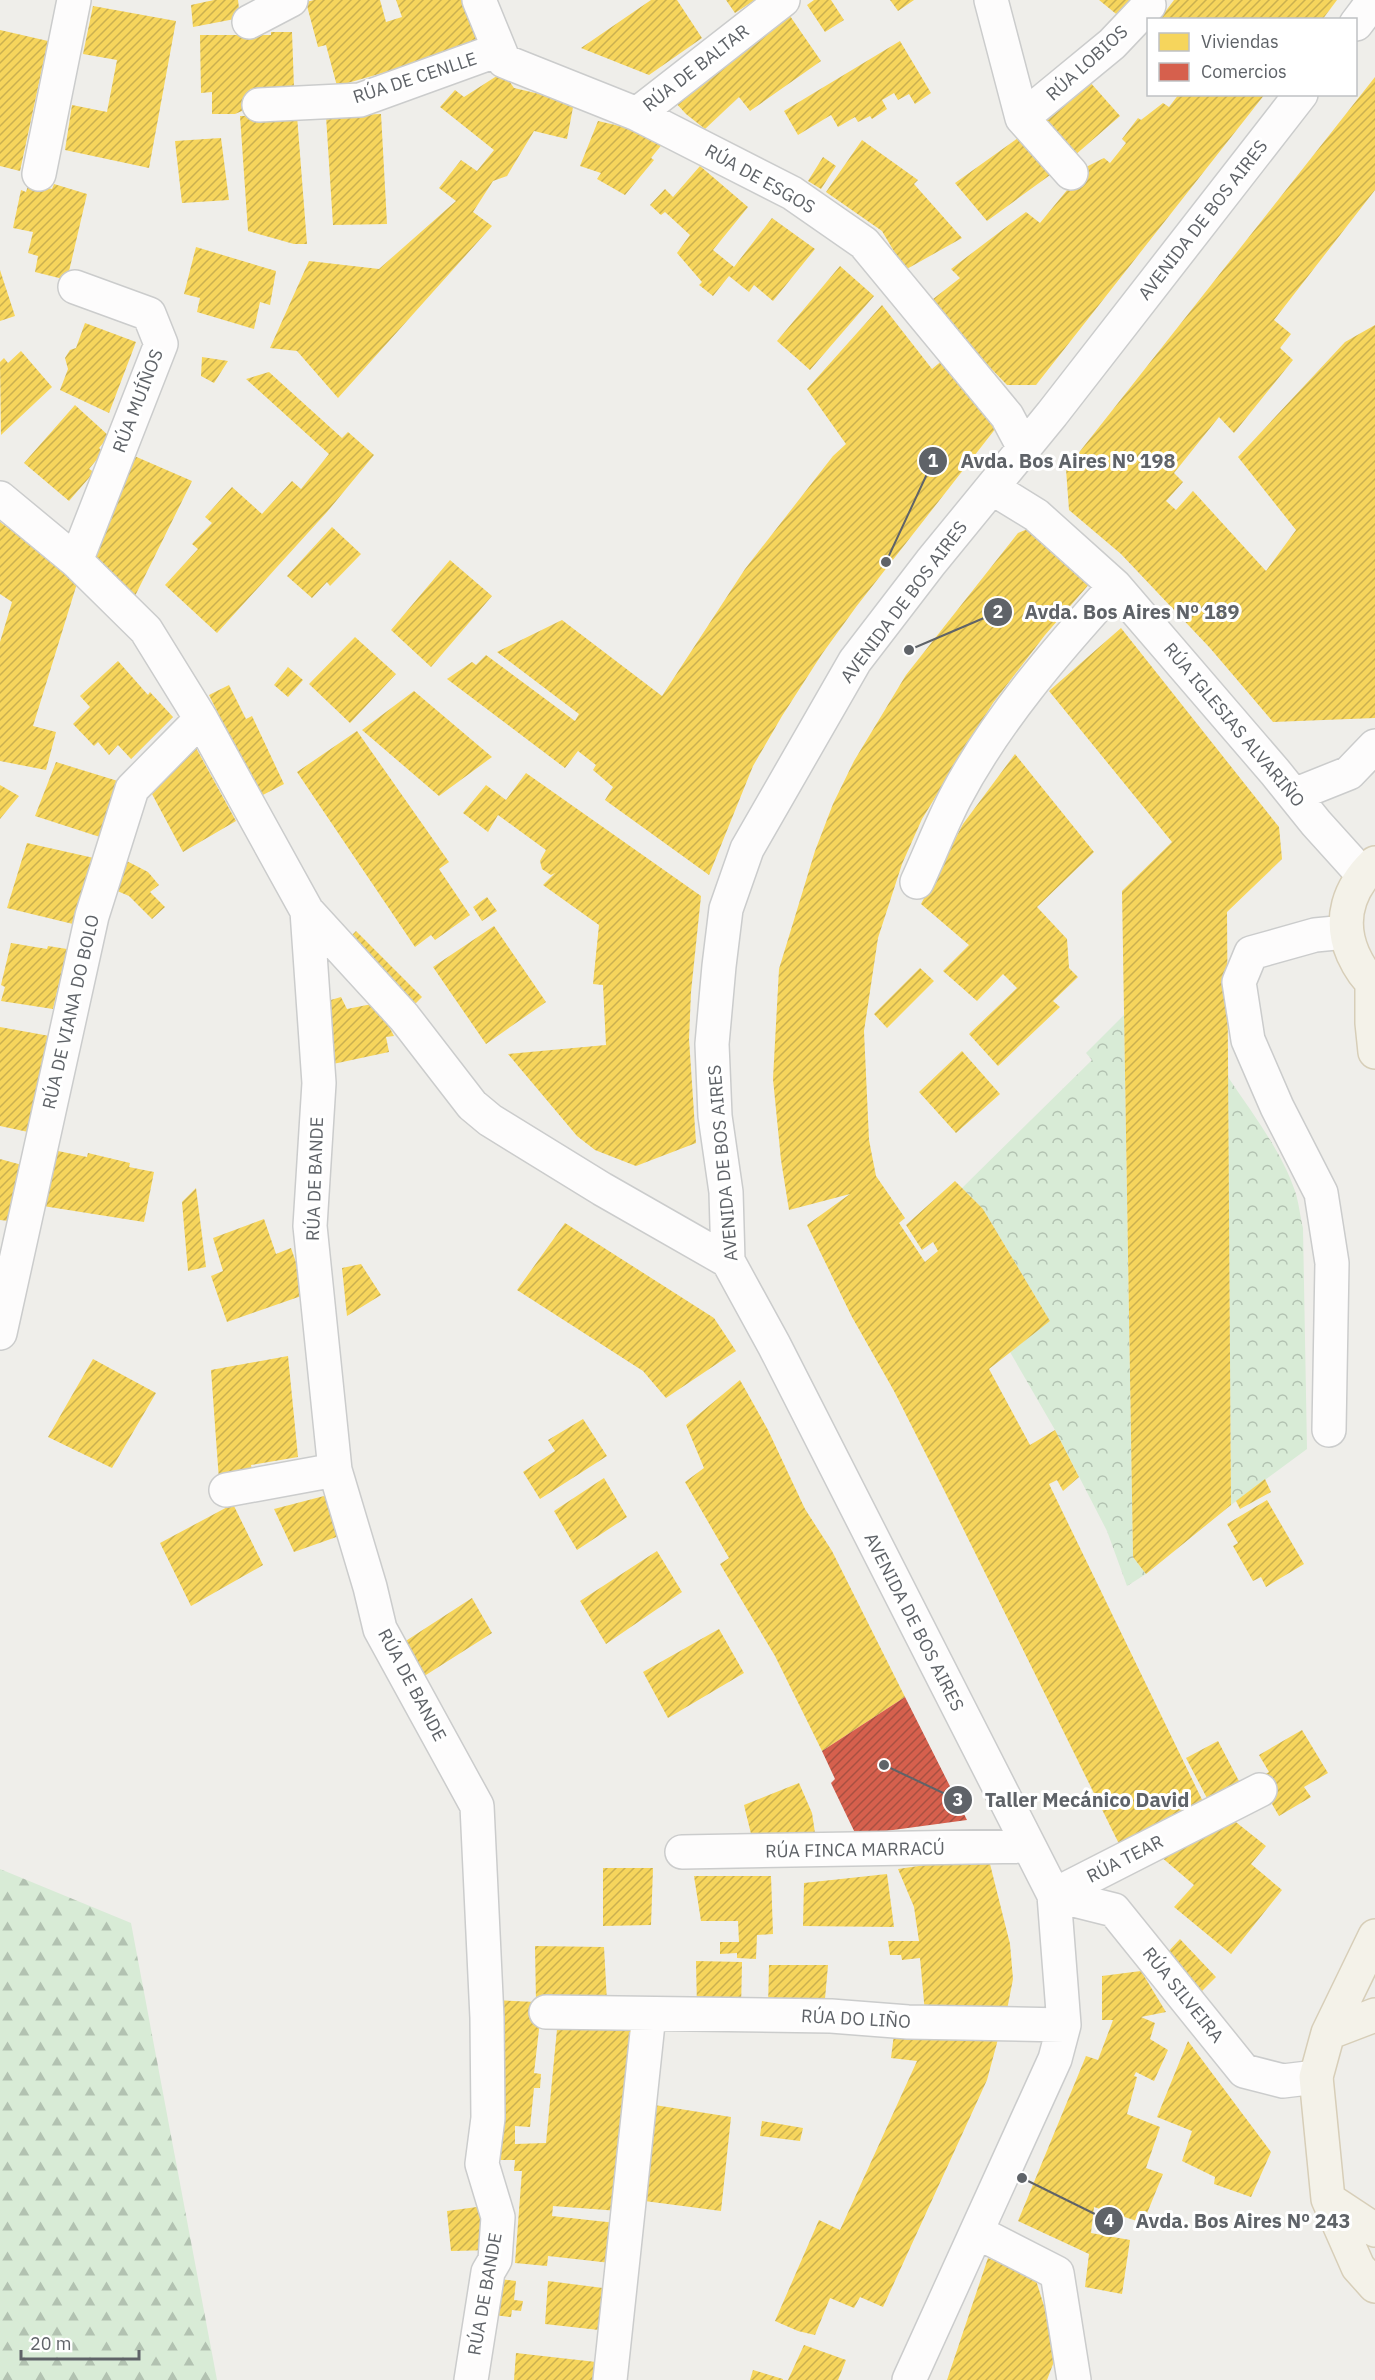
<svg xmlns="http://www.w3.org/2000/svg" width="1375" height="2380" viewBox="0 0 1375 2380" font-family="'IBM Plex Sans',sans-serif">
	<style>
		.forest { fill: url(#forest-firs) }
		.park { fill: url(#park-crowns) }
		.homes { fill: url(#homes-hatch) }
		.shops { fill: url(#shops-hatch) }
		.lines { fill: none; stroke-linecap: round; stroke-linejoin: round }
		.street-casing { stroke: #cbcccc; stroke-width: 36 }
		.primary-casing { stroke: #d7ceb8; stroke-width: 36 }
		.street { stroke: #fdfcfc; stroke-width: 33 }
		.primary { stroke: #f4f2e9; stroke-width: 33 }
		.labels { text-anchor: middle; stroke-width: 6; stroke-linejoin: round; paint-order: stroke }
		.street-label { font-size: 18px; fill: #5f6368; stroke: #fff }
		.leader { fill: none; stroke: #5f6368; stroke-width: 2 }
		.callout-dot { fill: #5f6368; stroke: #fff; stroke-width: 2 }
		.mark-label { font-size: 18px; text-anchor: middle; font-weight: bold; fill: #fff }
		.callout-label { font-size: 20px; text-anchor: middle; font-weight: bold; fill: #5f6368; stroke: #fff; stroke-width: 6; stroke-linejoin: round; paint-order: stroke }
	</style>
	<defs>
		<pattern id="forest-firs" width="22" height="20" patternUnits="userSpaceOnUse" patternTransform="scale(1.5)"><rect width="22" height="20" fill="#d8ebd6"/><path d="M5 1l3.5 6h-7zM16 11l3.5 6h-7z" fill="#b2c2b1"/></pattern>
		<pattern id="park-crowns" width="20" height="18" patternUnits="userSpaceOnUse" patternTransform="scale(1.5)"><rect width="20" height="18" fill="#d8ebd6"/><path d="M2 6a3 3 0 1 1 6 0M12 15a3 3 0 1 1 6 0" fill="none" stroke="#b2c2b1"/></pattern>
		<pattern id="homes-hatch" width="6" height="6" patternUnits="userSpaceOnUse" patternTransform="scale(1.5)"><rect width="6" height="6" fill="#f6d55c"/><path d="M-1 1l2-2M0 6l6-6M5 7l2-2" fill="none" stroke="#cab050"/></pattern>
		<pattern id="shops-hatch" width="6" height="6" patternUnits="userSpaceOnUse" patternTransform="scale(1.5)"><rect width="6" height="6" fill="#d6604d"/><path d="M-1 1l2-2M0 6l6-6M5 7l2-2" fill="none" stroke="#a85042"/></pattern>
	</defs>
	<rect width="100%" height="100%" fill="#efeeea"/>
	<!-- forest -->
	<path class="forest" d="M 0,1869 L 131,1923 L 217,2380 L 0,2380 Z"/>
	<!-- park -->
	<path class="park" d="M 1124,1015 L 1133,1557 L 1146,1574 L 1127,1586 L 1107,1531 L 1055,1430 L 1010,1352 L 1050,1321 L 983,1209 L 962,1188 L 1092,1060 L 1086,1053 Z
		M 1228,1077 C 1252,1113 1281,1150 1295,1191 C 1299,1203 1300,1216 1303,1228 L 1307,1449 L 1231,1505 Z"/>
	<!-- homes -->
	<path class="homes" d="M 214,0 L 238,0 L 240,18 L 193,27 L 191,5 Z
		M 314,0 L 380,0 L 386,22 L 402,17 L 396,0 L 471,0 L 484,40 L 400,68 L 337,86 L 326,45 L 318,47 L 306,2 Z
		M 651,0 L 677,0 L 702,38 L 649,75 L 581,48 Z
		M 726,0 L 755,0 L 735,13 Z
		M 814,0 L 831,0 L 844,20 L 825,32 L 807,5 Z
		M 890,0 L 914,0 L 898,11 Z
		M 1099,0 L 1143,0 L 1126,22 Z
		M 1174,0 L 1337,0 L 1322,20 L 1159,20 Z
		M 93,6 L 176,21 L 149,168 L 65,150 L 72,105 L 107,112 L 117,60 L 83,54 Z
		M 790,16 L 821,61 L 750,111 L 739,97 L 705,129 L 686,114 L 674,101 Z
		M 0,30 L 48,41 L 20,171 L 0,166 Z
		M 271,32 L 292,32 L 294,88 L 250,89 L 251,107 L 235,114 L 212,114 L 212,92 L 201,93 L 200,35 L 271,35 Z
		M 900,41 L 931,93 L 915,104 L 909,94 L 898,100 L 894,93 L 882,100 L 887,109 L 872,119 L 870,116 L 858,122 L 855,117 L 838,127 L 831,115 L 798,135 L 784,111 Z
		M 503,72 L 514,88 L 574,102 L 567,139 L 534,131 L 507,176 L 493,181 L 473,212 L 492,226 L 338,398 L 297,351 L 270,348 L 309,261 L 379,269 L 456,201 L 439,188 L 461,160 L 477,171 L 494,150 L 440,107 L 455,90 L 464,97 Z
		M 1375,77 L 1375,190 L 1274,320 L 1291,334 L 1280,348 L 1293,360 L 1234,433 L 1219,417 L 1174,473 L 1183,482 L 1166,501 L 1176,510 L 1193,491 L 1266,571 L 1296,530 L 1238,457 L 1345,342 L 1375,325 L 1375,718 L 1273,722 L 1210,648 L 1121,554 L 1069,510 L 1066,469 Z
		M 1089,81 L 1120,116 L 1074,156 L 1036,126 Z
		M 1179,94 L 1265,94 L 1036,385 L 1007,385 L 928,303 L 960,278 L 951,269 L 1026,212 L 1040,223 L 1086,167 L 1104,158 L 1110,163 L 1126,143 L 1122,139 L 1138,118 L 1141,120 L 1163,103 L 1169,107 Z
		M 381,114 L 387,224 L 333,225 L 326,116 Z
		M 240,116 L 297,116 L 307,244 L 294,244 L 248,231 Z
		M 598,121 L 668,137 L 651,158 L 654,160 L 625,195 L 597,179 L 601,173 L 580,166 Z
		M 1025,133 L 1057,170 L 987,221 L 955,183 Z
		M 221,138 L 229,200 L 182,203 L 175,141 Z
		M 862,140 L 918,180 L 914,184 L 962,238 L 905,270 L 882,231 L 826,192 Z
		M 823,157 L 836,166 L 821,189 L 808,181 Z
		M 700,166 L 748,207 L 713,250 L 734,267 L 772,218 L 815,249 L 773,301 L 754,285 L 749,292 L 729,276 L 713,296 L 699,285 L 702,282 L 677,253 L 690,235 L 665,212 L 661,215 L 650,205 L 665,189 L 673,197 Z
		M 29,183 L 52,189 L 54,184 L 87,194 L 67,280 L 35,272 L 38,256 L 28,253 L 33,232 L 13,228 L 21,190 L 26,192 Z
		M 196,247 L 276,271 L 270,305 L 260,302 L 254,329 L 197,312 L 200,298 L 184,294 Z
		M 840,266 L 874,296 L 810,370 L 777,341 Z
		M 0,270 L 15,316 L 0,321 Z
		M 882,305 L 932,369 L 944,359 L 996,428 L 856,607 L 822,654 L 782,716 L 753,766 L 709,875 L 605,800 L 613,787 L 593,770 L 596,765 L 578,751 L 565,768 L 447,679 L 472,662 L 476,665 L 486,655 L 575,721 L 579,714 L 497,652 L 562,620 L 662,696 L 745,569 L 833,456 L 846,444 L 807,389 Z
		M 85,323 L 136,342 L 109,413 L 60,390 L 68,369 L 65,358 L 70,350 L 76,348 Z
		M 21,351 L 52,387 L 1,435 L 0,362 L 4,358 L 8,363 Z
		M 202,357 L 228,361 L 214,383 L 201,376 Z
		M 269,372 L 342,438 L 348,432 L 374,455 L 327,512 L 217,633 L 165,585 L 198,549 L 192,544 L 212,523 L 205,517 L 232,487 L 262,514 L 292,481 L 301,489 L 329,454 L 246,379 Z
		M 75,405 L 109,436 L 99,448 L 103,452 L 89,469 L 94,472 L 69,501 L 24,463 Z
		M 132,455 L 192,481 L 134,598 L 89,554 Z
		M 0,522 L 79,577 L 33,726 L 56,732 L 46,770 L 0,761 L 0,642 L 12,602 L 0,594 Z
		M 332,527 L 361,554 L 330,586 L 327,582 L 312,598 L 287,576 Z
		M 1030,528 L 1091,582 L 1045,635 L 993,703 L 922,819 L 902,864 L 878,938 L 864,1031 L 869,1140 L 876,1176 L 905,1218 L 899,1223 L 925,1262 L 938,1251 L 933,1242 L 922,1250 L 906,1225 L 955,1181 L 983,1209 L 1050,1321 L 989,1369 L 1030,1445 L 1055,1430 L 1079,1477 L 1063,1491 L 1057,1480 L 1049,1484 L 1208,1812 L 1126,1858 L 945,1492 L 894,1391 L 852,1317 L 807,1225 L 850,1194 L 789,1210 L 781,1160 L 773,1079 L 779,969 L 815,851 L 833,804 L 854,761 L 906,675 L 1018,533 Z
		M 450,560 L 492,596 L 431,667 L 391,630 Z
		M 1121,628 L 1279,827 L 1282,859 L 1227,912 L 1231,1505 L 1146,1574 L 1133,1557 L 1122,891 L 1172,842 L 1049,691 Z
		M 355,637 L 396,674 L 350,723 L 309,684 Z
		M 118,661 L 148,695 L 150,692 L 173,717 L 131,759 L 118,745 L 109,755 L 98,742 L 94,746 L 73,724 L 90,707 L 80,696 Z
		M 288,667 L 303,680 L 288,697 L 274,685 Z
		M 229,685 L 246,719 L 252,716 L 284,784 L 259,797 L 209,695 Z
		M 414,691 L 492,757 L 439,796 L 362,730 Z
		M 357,731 L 449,862 L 439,869 L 470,915 L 435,940 L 431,935 L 415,947 L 297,772 Z
		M 195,746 L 236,821 L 183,852 L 152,794 Z
		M 1015,754 L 1094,852 L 1037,907 L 1067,939 L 1069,968 L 1078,977 L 1053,1001 L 1060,1007 L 998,1066 L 969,1034 L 1017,988 L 1003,974 L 977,1001 L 943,971 L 969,945 L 921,904 L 963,824 Z
		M 56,762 L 121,782 L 100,837 L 35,816 Z
		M 526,773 L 701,896 L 691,992 L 689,1039 L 696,1143 L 636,1166 L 595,1150 L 577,1136 L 508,1054 L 606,1045 L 603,985 L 593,984 L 599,925 L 543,885 L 555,873 L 551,875 L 542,869 L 540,861 L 546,850 L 498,815 L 488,832 L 463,813 L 486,785 L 506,800 Z
		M 0,785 L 19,796 L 0,819 Z
		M 27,843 L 94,858 L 73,924 L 7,908 Z
		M 121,858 L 148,872 L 159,885 L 150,892 L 165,907 L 152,919 L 129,896 L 108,887 Z
		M 487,897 L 497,911 L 482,921 L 473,907 Z
		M 494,926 L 546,1002 L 486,1044 L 433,967 Z
		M 356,931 L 422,997 L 412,1007 L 345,942 Z
		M 11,943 L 47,949 L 48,946 L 67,949 L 53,1009 L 1,1001 L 5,987 L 1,985 Z
		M 920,968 L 934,981 L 887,1028 L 874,1014 Z
		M 341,997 L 347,1009 L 377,1003 L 394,1036 L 386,1037 L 389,1052 L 333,1064 L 324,1002 Z
		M 0,1027 L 55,1037 L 33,1133 L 0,1126 Z
		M 962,1051 L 1000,1094 L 956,1133 L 919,1092 Z
		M 58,1151 L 87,1157 L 88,1153 L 130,1163 L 129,1167 L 154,1172 L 144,1222 L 43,1206 Z
		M 0,1159 L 22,1165 L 9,1221 L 0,1220 Z
		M 196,1188 L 206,1267 L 188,1271 L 182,1202 Z
		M 264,1219 L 276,1254 L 291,1248 L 307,1294 L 227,1322 L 211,1276 L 223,1271 L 213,1238 Z
		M 565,1223 L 714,1318 L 736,1351 L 666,1398 L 643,1371 L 517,1290 Z
		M 361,1264 L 381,1295 L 347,1316 L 342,1268 Z
		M 288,1356 L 298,1457 L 251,1465 L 252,1472 L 219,1480 L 211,1370 Z
		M 93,1359 L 156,1393 L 112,1468 L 48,1437 Z
		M 740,1380 L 768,1430 L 805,1509 L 832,1551 L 905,1697 L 822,1751 L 775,1656 L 720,1564 L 729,1558 L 685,1482 L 704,1468 L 686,1425 Z
		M 583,1419 L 607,1456 L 540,1499 L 523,1472 L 555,1451 L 548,1440 Z
		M 604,1478 L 627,1517 L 577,1550 L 554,1511 Z
		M 1265,1479 L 1271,1492 L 1240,1509 L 1236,1501 Z
		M 328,1495 L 342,1535 L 294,1552 L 274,1509 Z
		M 1267,1500 L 1304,1564 L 1266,1587 L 1261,1577 L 1253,1581 L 1233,1546 L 1238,1543 L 1227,1524 Z
		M 233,1504 L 263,1565 L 191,1606 L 160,1543 Z
		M 657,1551 L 682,1592 L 606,1644 L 580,1601 Z
		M 472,1598 L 492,1633 L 418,1680 L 398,1646 Z
		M 719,1629 L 744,1673 L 668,1718 L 643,1672 Z
		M 1302,1730 L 1328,1773 L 1304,1787 L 1311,1797 L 1279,1816 L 1268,1797 L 1262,1776 L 1269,1772 L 1259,1755 Z
		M 1218,1741 L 1240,1783 L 1208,1800 L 1186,1758 Z
		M 799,1783 L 812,1813 L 815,1833 L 767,1834 L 766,1838 L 752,1838 L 744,1805 Z
		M 1227,1815 L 1266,1846 L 1251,1864 L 1282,1890 L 1231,1954 L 1174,1907 L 1194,1885 L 1160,1856 Z
		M 988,1856 L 1010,1944 L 1013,1979 L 1006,2015 L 925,2013 L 920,1958 L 902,1960 L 901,1955 L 890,1955 L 888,1941 L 919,1941 L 914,1907 L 898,1869 Z
		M 603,1868 L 653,1868 L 651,1925 L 603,1926 Z
		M 887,1874 L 894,1927 L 803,1926 L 804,1883 Z
		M 694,1876 L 771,1876 L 773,1934 L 757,1935 L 756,1959 L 737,1958 L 737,1953 L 720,1954 L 720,1942 L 739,1942 L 738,1921 L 701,1921 Z
		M 1180,1939 L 1216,1977 L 1200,1993 L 1166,1954 Z
		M 535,1946 L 604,1947 L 607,2002 L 536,2002 Z
		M 696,1961 L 742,1962 L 741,2009 L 697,2007 Z
		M 769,1965 L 828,1965 L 824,2010 L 768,2008 Z
		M 1141,1971 L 1166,2012 L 1141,2017 L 1155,2023 L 1150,2039 L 1168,2050 L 1154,2081 L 1136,2072 L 1134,2076 L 1137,2077 L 1127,2114 L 1160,2127 L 1146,2168 L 1163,2174 L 1143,2223 L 1094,2207 L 1091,2233 L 1130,2240 L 1122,2294 L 1085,2287 L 1089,2254 L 1018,2221 L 1086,2056 L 1098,2060 L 1113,2020 L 1102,2020 L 1102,1976 Z
		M 493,2000 L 536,2002 L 541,2012 L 534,2073 L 541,2074 L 540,2088 L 534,2088 L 530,2127 L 515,2126 L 515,2144 L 546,2143 L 558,2019 L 638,2029 L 619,2211 L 553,2206 L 552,2216 L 616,2223 L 611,2263 L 548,2256 L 547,2266 L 515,2263 L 522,2171 L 514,2171 L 515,2160 L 491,2160 Z
		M 895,2026 L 1001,2028 L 987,2080 L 883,2307 L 860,2297 L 854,2308 L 830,2298 L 815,2335 L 798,2331 L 775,2321 L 819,2220 L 840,2230 L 917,2061 L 891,2058 Z
		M 1188,2041 L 1271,2152 L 1251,2197 L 1214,2184 L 1215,2177 L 1182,2161 L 1192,2131 L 1157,2117 Z
		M 648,2104 L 731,2117 L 721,2211 L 637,2200 Z
		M 762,2121 L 803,2128 L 800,2141 L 760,2136 Z
		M 492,2205 L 494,2250 L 451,2251 L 447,2211 Z
		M 988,2258 L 1035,2277 L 1058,2351 L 1047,2380 L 947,2380 Z
		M 499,2279 L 516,2281 L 514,2300 L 523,2301 L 521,2311 L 512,2310 L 511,2317 L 494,2315 Z
		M 548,2281 L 603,2288 L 599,2330 L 545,2324 Z
		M 804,2345 L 846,2360 L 838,2380 L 788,2380 Z
		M 516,2353 L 596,2362 L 595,2380 L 514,2380 Z
		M 753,2370 L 783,2379 L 783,2380 L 750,2380 Z"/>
	<!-- shops -->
	<path class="shops" d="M 905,1697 L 967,1820 L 856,1835 L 831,1783 L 835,1779 L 822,1751 Z"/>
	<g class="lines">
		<!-- street casing -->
		<g class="street-casing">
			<path id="street" d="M 479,0 L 504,61 L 637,114 L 792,193 L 864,243 L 1007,416 L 1024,448
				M 991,0 L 1022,118 L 1071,173
				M 249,22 L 291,0
				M 1356,24 L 1374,0
				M 259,105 L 360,100 L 498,50
				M 637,114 L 783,0
				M 1022,118 L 1112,44 L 1149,5
				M 39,174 L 74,0
				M 75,287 L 149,314 L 161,344 L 76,561
				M 992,488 L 1036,515 L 1115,586 L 1275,772 L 1316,823 L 1363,875
				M 0,498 L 76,561 L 146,630 L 201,719 L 307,911 L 404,1017 L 472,1105 L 490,1120 L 602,1189 L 728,1261
				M 1294,795 L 1349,773 L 1375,746
				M 917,882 C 930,854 941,825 955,798 C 996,720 1056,651 1115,586
				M 307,911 L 319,1083 L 310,1226 L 335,1470 L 370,1587 L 380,1629 L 477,1806 L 487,2018 L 488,2118 L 482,2164 L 498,2217 L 495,2260 L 488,2272 L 471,2380
				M 0,1333 L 92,916 L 132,789 L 201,719
				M 1329,1430 L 1332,1263 L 1321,1193 L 1277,1107 L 1248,1040 L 1239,982 L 1251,953 L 1315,935 L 1346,932
				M 226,1490 L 335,1470
				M 682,1852 L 1028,1846
				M 1054,1895 L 1114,1910 L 1244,2071 L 1283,2081 L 1316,2077
				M 1054,1895 L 1260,1790
				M 546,2012 L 831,2016 L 908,2022 L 1064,2025
				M 977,2232 L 1057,2273 L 1074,2380
				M 610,2380 L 649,2014
				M 909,2380 L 1055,2059 L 1064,2025 L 1054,1895 L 774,1345 L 728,1261 L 726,1192 L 715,1116 L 712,1044 L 719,966 L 726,909 L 747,849 L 855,661 L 931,562 L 1052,414 L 1301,94"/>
		</g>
		<!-- primary casing -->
		<g class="primary-casing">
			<path id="primary" d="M 1375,863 C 1349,888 1338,919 1353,954 C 1358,965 1365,977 1375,985
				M 1372,982 L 1372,1023 L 1375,1052
				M 1375,1936 L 1328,2033 L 1316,2077 L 1328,2199 L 1358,2267 L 1375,2286
				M 1328,2033 L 1375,2015
				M 1328,2199 L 1375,2230"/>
		</g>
		<!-- street -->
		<use href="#street" class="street"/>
		<!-- primary -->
		<use href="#primary" class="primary"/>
	</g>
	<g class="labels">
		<!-- street labels -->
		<g class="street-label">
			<text transform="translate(1087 63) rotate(-42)" y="6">RÚA LOBIOS</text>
			<text transform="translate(696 68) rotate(-38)" y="6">RÚA DE BALTAR</text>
			<text transform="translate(415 78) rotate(-18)" y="6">RÚA DE CENLLE</text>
			<text transform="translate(760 179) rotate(29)" y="6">RÚA DE ESGOS</text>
			<text transform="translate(1203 220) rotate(-52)" y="6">AVENIDA DE BOS AIRES</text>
			<text transform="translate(138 401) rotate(-69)" y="6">RÚA MUÍÑOS</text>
			<text transform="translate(904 602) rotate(-53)" y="6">AVENIDA DE BOS AIRES</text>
			<text transform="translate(1234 725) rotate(50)" y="6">RÚA IGLESIAS ALVARIÑO</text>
			<text transform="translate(71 1012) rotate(-77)" y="6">RÚA DE VIANA DO BOLO</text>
			<text transform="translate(723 1163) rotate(-95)" y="6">AVENIDA DE BOS AIRES</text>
			<text transform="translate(315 1179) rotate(-88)" y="6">RÚA DE BANDE</text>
			<text transform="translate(914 1622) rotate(63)" y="6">AVENIDA DE BOS AIRES</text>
			<text transform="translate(412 1685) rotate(62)" y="6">RÚA DE BANDE</text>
			<text transform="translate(855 1850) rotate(-1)" y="6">RÚA FINCA MARRACÚ</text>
			<text transform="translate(1125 1859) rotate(-27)" y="6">RÚA TEAR</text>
			<text transform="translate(1183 1995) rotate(51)" y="6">RÚA SILVEIRA</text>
			<text transform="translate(856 2019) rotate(3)" y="6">RÚA DO LIÑO</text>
			<text transform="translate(485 2294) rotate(-80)" y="6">RÚA DE BANDE</text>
		</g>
	</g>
	<!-- callouts -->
	<path class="leader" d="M886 562L933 461M909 650L998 612M884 1765L958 1800M1022 2178L1109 2221"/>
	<g class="callout-dot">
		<circle cx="886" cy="562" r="6"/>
		<circle cx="909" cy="650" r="6"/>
		<circle cx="884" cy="1765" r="6"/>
		<circle cx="1022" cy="2178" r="6"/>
		<circle cx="933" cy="461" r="15"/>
		<circle cx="998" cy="612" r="15"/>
		<circle cx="958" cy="1800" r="15"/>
		<circle cx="1109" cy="2221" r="15"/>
	</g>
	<g class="mark-label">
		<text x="933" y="467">1</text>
		<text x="998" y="618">2</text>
		<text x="958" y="1806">3</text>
		<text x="1109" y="2227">4</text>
	</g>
	<g class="callout-label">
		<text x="1068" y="468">Avda. Bos Aires Nº 198</text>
		<text x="1132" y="619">Avda. Bos Aires Nº 189</text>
		<text x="1087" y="1807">Taller Mecánico David</text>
		<text x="1243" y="2228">Avda. Bos Aires Nº 243</text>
	</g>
	<!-- legend -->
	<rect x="1147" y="18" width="210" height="78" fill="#ffffff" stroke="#bfc1c3" stroke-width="1.5"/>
	<rect x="1159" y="33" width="30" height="18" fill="#f6d55c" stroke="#bfc1c3" stroke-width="1.5"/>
	<text x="1201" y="48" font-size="18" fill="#5f6368">Viviendas</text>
	<rect x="1159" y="63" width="30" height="18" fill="#d6604d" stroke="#bfc1c3" stroke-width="1.5"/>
	<text x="1201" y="78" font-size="18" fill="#5f6368">Comercios</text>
	<!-- scale -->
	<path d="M21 2350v9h118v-9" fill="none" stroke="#5f6368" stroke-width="3"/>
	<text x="30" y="2350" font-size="18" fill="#5f6368" stroke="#ffffff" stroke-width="4.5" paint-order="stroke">20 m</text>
</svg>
